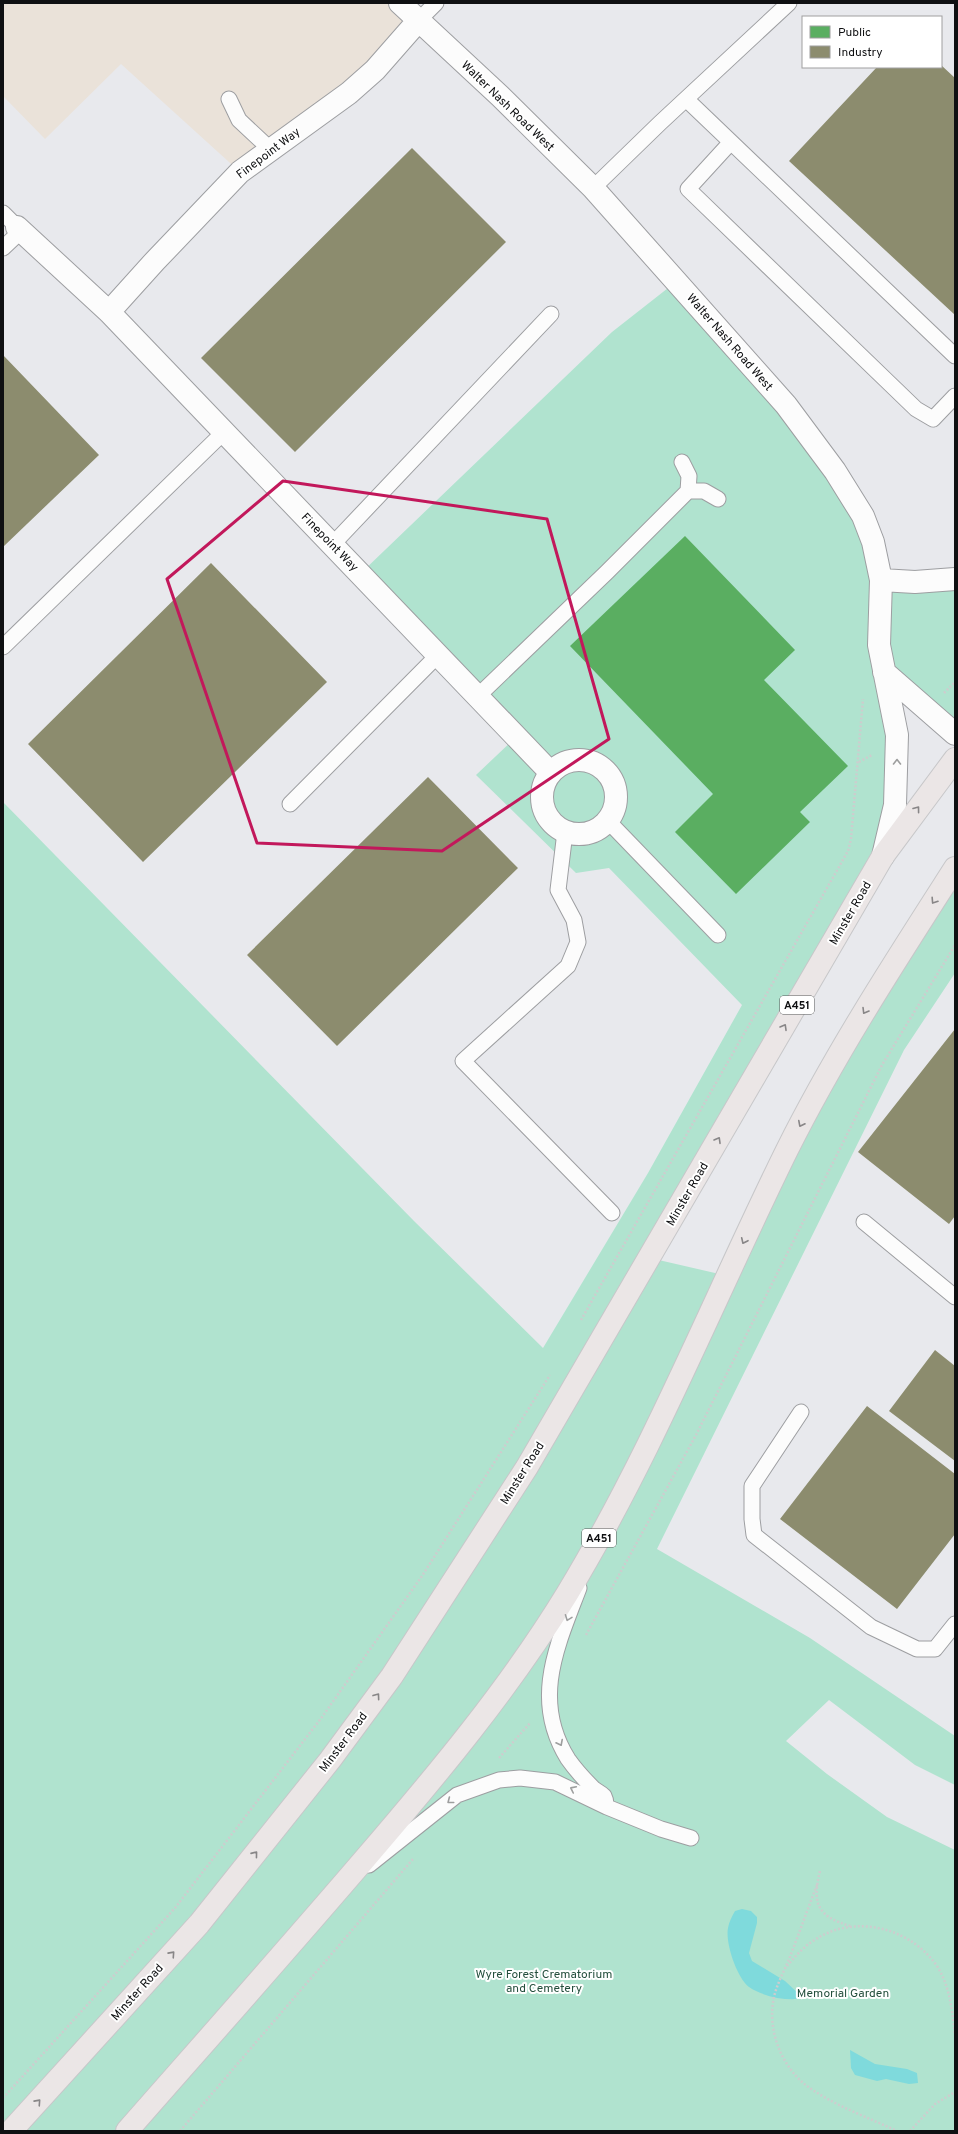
<svg xmlns="http://www.w3.org/2000/svg" width="958" height="2134" viewBox="0 0 958 2134" font-family="Overpass,sans-serif">
	<style>
		.education { fill: #eae2d9 }
		.green { fill: #b0e3cf }
		.water { fill: #7fdadc }
		.public { fill: #5aae61 }
		.industry { fill: #8c8c6e }
		.lines { fill: none; stroke-linecap: round; stroke-linejoin: round }
		.lane-casing { stroke: #9d9ea1; stroke-width: 17 }
		.street-casing { stroke: #9d9ea1; stroke-width: 24 }
		.primary-casing { stroke: #c7c7c9; stroke-width: 24 }
		.path { stroke: #cdcdce; stroke-width: 2.5; stroke-dasharray: 2 2; stroke-linecap: butt }
		.lane { stroke: #fcfcfc; stroke-width: 15 }
		.street { stroke: #fcfcfc; stroke-width: 22 }
		.primary { stroke: #ebe6e6; stroke-width: 22 }
		.oneway { stroke: #9d9e9e }
		.oneway2 { stroke: #888687 }
		.marked { fill: none; stroke: #c2185b; stroke-width: 3; stroke-linejoin: round }
		.labels { text-anchor: middle; stroke-width: 4; stroke-linejoin: round; paint-order: stroke }
		.shield { fill: #fff; stroke: #575859; stroke-width: 1 }
		.shield-label { font-size: 11px; font-weight: bold; fill: #0f1012 }
		.street-label { font-size: 12px; fill: #0f1012; stroke: #fff }
		.park-label { font-size: 12px; fill: #244f3d; stroke: #fff }
	</style>
	<rect width="100%" height="100%" fill="#e8e9ed"/>
	<!-- education -->
	<path class="education" d="M 3,3 L 400,3 L 418,21 L 240,172 L 121,64 L 45,139 L 3,96 Z"/>
	<!-- green -->
	<path class="green" d="M 677,281 L 835,471 L 881,580 L 955,579 L 955,734 L 884,673 L 897,735 L 883,856 L 650,1258 L 728,1276 L 955,868 L 955,973 L 904,1050 L 657,1549 L 810,1638 L 955,1736 L 955,1785 L 915,1765 L 829,1700 L 786,1741 L 827,1774 L 887,1817 L 955,1850 L 955,2131 L 3,2131 L 3,802 L 414,1221 L 543,1348 L 648,1173 L 742,1005 L 609,868 L 576,873 L 476,775 L 516,737 L 360,574 L 612,332 Z"/>
	<!-- water -->
	<path class="water" d="M 742,1909 L 751,1911 L 757,1917 L 757,1923 L 749,1953 L 752,1961 L 785,1981 L 799,1994 L 797,1999 C 782,2000 762,1996 749,1987 C 737,1978 725,1943 728,1928 C 729,1922 732,1916 735,1911 Z
		M 850,2050 L 875,2064 L 907,2069 L 917,2073 L 918,2083 L 909,2084 L 886,2079 L 877,2081 L 855,2075 L 851,2068 Z"/>
	<!-- public -->
	<path class="public" d="M 685,536 L 795,650 L 764,680 L 848,766 L 800,812 L 810,822 L 736,894 L 675,832 L 713,794 L 570,646 Z"/>
	<!-- industry -->
	<path class="industry" d="M 941,65 L 955,78 L 955,315 L 789,161 L 877,67 L 941,67 Z
		M 412,148 L 506,242 L 295,452 L 201,358 Z
		M 3,355 L 99,455 L 3,547 Z
		M 211,563 L 327,682 L 143,862 L 28,744 Z
		M 428,777 L 518,868 L 337,1046 L 247,955 Z
		M 955,1029 L 955,1216 L 949,1224 L 858,1152 Z
		M 935,1350 L 955,1366 L 955,1461 L 889,1411 Z
		M 867,1406 L 955,1474 L 955,1534 L 897,1609 L 780,1519 Z"/>
	<g class="lines">
		<!-- lane casing -->
		<g class="lane-casing">
			<path id="lane" d="M 418,21 L 436,3
				M 229,99 L 239,120 L 271,150
				M 686,99 L 955,356
				M 731,142 L 688,189 L 916,409 L 933,419 L 955,396
				M 593,188 L 660,123 L 789,3
				M 3,213 L 17,227
				M 3,248 L 21,231
				M 682,462 L 689,476 L 688,491 L 704,491 L 718,499
				M 332,545 L 551,314
				M 3,647 L 224,432
				M 478,696 L 607,572 L 688,491
				M 290,804 L 438,655
				M 608,821 L 718,935
				M 565,832 L 558,890 L 574,920 L 578,942 L 568,966 L 463,1061 L 612,1213
				M 864,1222 L 955,1297
				M 801,1412 L 752,1486 L 752,1519 L 754,1535 L 871,1627 L 917,1649 L 935,1649 L 955,1624
				M 579,1588 C 557,1646 531,1700 568,1759 C 575,1769 585,1780 594,1789 C 597,1791 601,1793 604,1796 C 605,1798 606,1802 606,1804
				M 369,1865 L 457,1795 L 499,1780 L 520,1778 L 555,1782 L 607,1807 L 661,1829 L 691,1838"/>
		</g>
		<!-- street casing -->
		<g class="street-casing">
			<path id="street" d="M 400,3 L 500,96 L 593,188 L 786,405 L 835,471 L 863,516 L 873,542 L 881,580 L 879,645 L 897,735 L 895,805 L 883,856
				M 17,227 L 109,312 L 550,772
				M 109,312 L 155,261 L 240,172 L 349,93 L 375,70 L 418,21
				M 881,580 L 915,582 L 955,579
				M 884,672 L 955,734
				M542 797a37 37 0 1 1 74 0a37 37 0 1 1-74 0Z"/>
		</g>
		<!-- primary casing -->
		<g class="primary-casing">
			<path id="primary" d="M 11,2131 L 199,1924 L 330,1760 L 392,1676 L 527,1467 L 883,856 L 955,759
				M 127,2131 C 206,2041 285,1952 363,1861 C 436,1776 509,1689 567,1594 C 653,1452 714,1298 787,1150 C 836,1052 896,960 955,868"/>
		</g>
		<!-- path -->
		<path class="path" d="M 944,693 L 955,682
			M 859,762 L 872,755
			M 581,1320 L 848,851 L 851,839 L 863,699
			M 586,1635 L 696,1435 L 882,1065 L 955,945
			M 499,1758 L 530,1723
			M 820,1871 C 812,1904 817,1916 850,1926
			M 817,1885 C 808,1908 800,1931 791,1954 C 787,1965 781,1976 777,1987 C 764,2021 778,2064 807,2086 C 833,2105 867,2117 897,2131
			M 787,1966 C 795,1957 802,1948 813,1941 C 853,1913 910,1927 937,1966 C 950,1986 952,2011 955,2034
			M 3,2098 L 175,1908 L 322,1717 L 422,1576 L 550,1375
			M 180,2131 L 413,1859
			M 910,2131 L 935,2104 L 955,2092"/>
		<!-- lane -->
		<use href="#lane" class="lane"/>
		<!-- street -->
		<use href="#street" class="street"/>
		<!-- primary -->
		<use href="#primary" class="primary"/>
	</g>
	<!-- one-way arrows -->
	<defs><path id="oneway-chevron" d="M-2-3.5L2.5 0L-2 3.5" fill="none" stroke-width="1.6" stroke-linecap="round" stroke-linejoin="round"/></defs>
	<g class="oneway">
		<use href="#oneway-chevron" transform="translate(897 762) rotate(-90)"/>
		<use href="#oneway-chevron" transform="translate(568 1618) rotate(111)"/>
		<use href="#oneway-chevron" transform="translate(560 1743) rotate(63)"/>
		<use href="#oneway-chevron" transform="translate(573 1789) rotate(-154)"/>
		<use href="#oneway-chevron" transform="translate(450 1801) rotate(142)"/>
	</g>
	<g class="oneway2">
		<use href="#oneway-chevron" transform="translate(917 809) rotate(-53)"/>
		<use href="#oneway-chevron" transform="translate(934 901) rotate(123)"/>
		<use href="#oneway-chevron" transform="translate(865 1011) rotate(121)"/>
		<use href="#oneway-chevron" transform="translate(784 1027) rotate(-60)"/>
		<use href="#oneway-chevron" transform="translate(801 1124) rotate(117)"/>
		<use href="#oneway-chevron" transform="translate(718 1140) rotate(-60)"/>
		<use href="#oneway-chevron" transform="translate(744 1241) rotate(115)"/>
		<use href="#oneway-chevron" transform="translate(377 1696) rotate(-54)"/>
		<use href="#oneway-chevron" transform="translate(255 1854) rotate(-51)"/>
		<use href="#oneway-chevron" transform="translate(172 1954) rotate(-48)"/>
		<use href="#oneway-chevron" transform="translate(38 2102) rotate(-48)"/>
	</g>
	<!-- marked area -->
	<path class="marked" d="M 283,481 L 547,519 L 609,739 L 442,851 L 257,843 L 167,579 Z"/>
	<g class="labels">
		<!-- shield labels -->
		<g class="shield">
			<rect x="780" y="996" width="34" height="18" rx="3"/>
			<rect x="582" y="1529" width="34" height="18" rx="3"/>
		</g>
		<g class="shield-label">
			<text x="797" y="1009">A451</text>
			<text x="599" y="1542">A451</text>
		</g>
		<!-- street labels -->
		<g class="street-label">
			<text transform="translate(508 106) rotate(44)" y="4">Walter Nash Road West</text>
			<text transform="translate(268 153) rotate(-37)" y="4">Finepoint Way</text>
			<text transform="translate(730 342) rotate(49)" y="4">Walter Nash Road West</text>
			<text transform="translate(330 542) rotate(46)" y="4">Finepoint Way</text>
			<text transform="translate(850 913) rotate(-60)" y="4">Minster Road</text>
			<text transform="translate(687 1194) rotate(-60)" y="4">Minster Road</text>
			<text transform="translate(522 1473) rotate(-58)" y="4">Minster Road</text>
			<text transform="translate(343 1742) rotate(-53)" y="4">Minster Road</text>
			<text transform="translate(137 1992) rotate(-48)" y="4">Minster Road</text>
		</g>
		<!-- park labels -->
		<g class="park-label">
			<text x="544" y="1978">Wyre Forest Crematorium<tspan x="544" dy="14">and Cemetery</tspan></text>
			<text x="843" y="1997">Memorial Garden</text>
		</g>
	</g>
	<!-- border -->
	<rect width="958" height="2134" fill="none" stroke="#0f1012" stroke-width="8"/>
	<!-- legend -->
	<rect x="802" y="16" width="140" height="52" fill="#ffffff" stroke="#9f9fa0"/>
	<rect x="810" y="26" width="20" height="12" fill="#5aae61" stroke="#9f9fa0"/>
	<text x="838" y="36" font-size="12" fill="#0f1012">Public</text>
	<rect x="810" y="46" width="20" height="12" fill="#8c8c6e" stroke="#9f9fa0"/>
	<text x="838" y="56" font-size="12" fill="#0f1012">Industry</text>
</svg>
